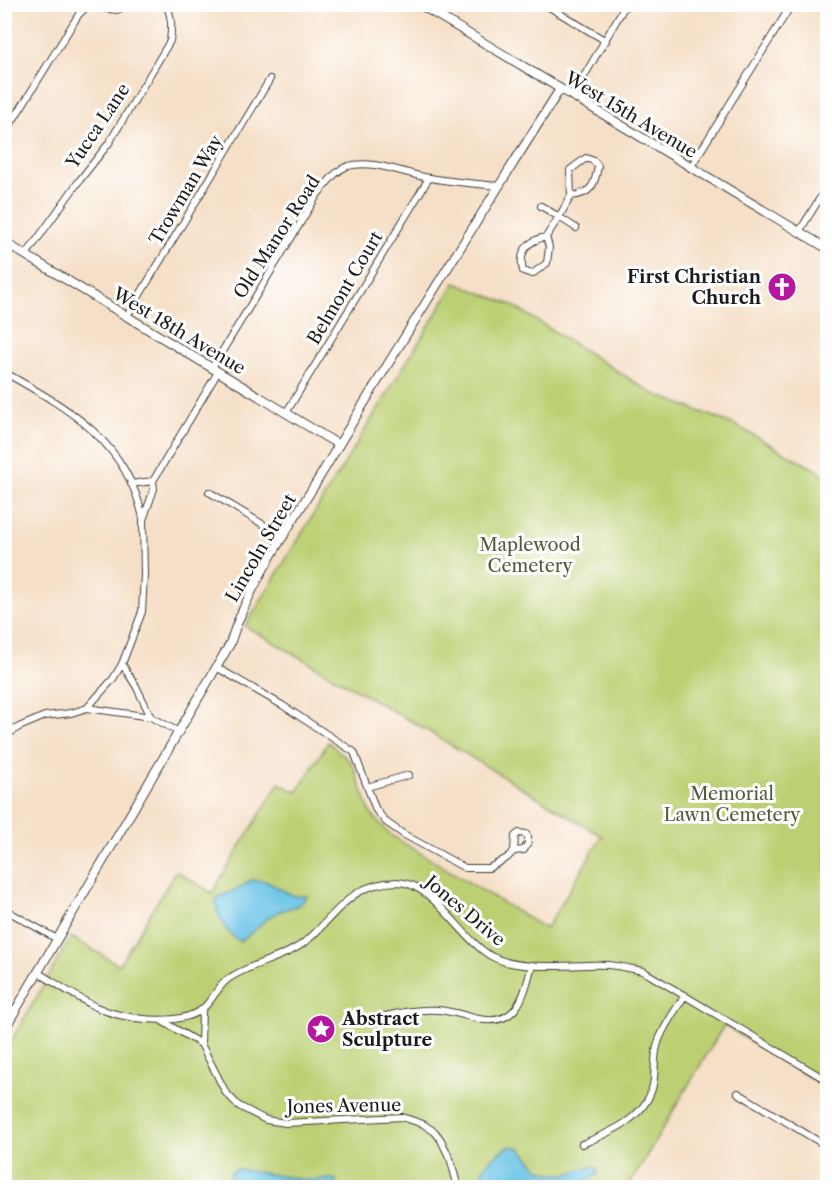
<svg xmlns="http://www.w3.org/2000/svg" width="832" height="1192" viewBox="0 0 832 1192" font-family="'Libre Caslon Text',serif">
	<style>
		.green { fill: #bcd073; stroke: #6c7648; stroke-width: 1.5 }
		.water { fill: #68c3e6; stroke: #427081; stroke-width: 1.5 }
		.lines { fill: none; stroke-linecap: round; stroke-linejoin: round }
		.minor-casing { stroke: #3d3936; stroke-width: 8 }
		.tertiary-casing { stroke: #3d3936; stroke-width: 10 }
		.minor { stroke: #fff; stroke-width: 6 }
		.tertiary { stroke: #fff; stroke-width: 8 }
		.labels { text-anchor: middle; stroke-width: 6; stroke-linejoin: round; paint-order: stroke }
		.street-label { font-size: 18px; fill: #1c1c1c; stroke: #fff }
		.poi-label { font-size: 18px; font-weight: bold; fill: #1c1c1c; stroke: #fff; text-anchor: end }
		.park-label { font-size: 18px; fill: #545b3a; stroke: #fff }
	</style>
	<rect width="100%" height="100%" fill="#fff"/>
	<filter id="ink" filterUnits="userSpaceOnUse"><feTurbulence type="fractalNoise" baseFrequency=".0167" numOctaves="2"/><feDisplacementMap in="SourceGraphic" scale="12" xChannelSelector="R" yChannelSelector="G"/><feConvolveMatrix kernelMatrix="1 2 1 2 8 2 1 2 1" color-interpolation-filters="sRGB"/></filter>
	<filter id="wash" filterUnits="userSpaceOnUse"><feTurbulence type="fractalNoise" baseFrequency=".008" numOctaves="4" result="noise"/><feDisplacementMap in="SourceGraphic" scale="24" xChannelSelector="R" yChannelSelector="G"/><feGaussianBlur stdDeviation="1.35" result="paint"/><feColorMatrix in="noise" values="0 0 0 0 0 0 0 0 0 0 0 0 0 0 0 0 0 1.4 0 .05"/><feComposite in="paint" operator="in"/></filter>
	<g filter="url(#wash)">
		<rect width="100%" height="100%" fill="#f5dfc6"/>
		<!-- green -->
		<path class="green" d="M 455,283 L 512,305 L 652,393 L 735,425 L 827,476 L 827,1088 L 724,1025 L 628,1187 L 7,1188 L 5,1186 L 5,1052 L 71,937 L 119,965 L 176,871 L 212,893 L 279,783 L 297,792 L 328,742 L 352,763 L 371,814 L 392,836 L 546,929 L 602,836 L 421,727 L 245,626 Z"/>
		<!-- water -->
		<path class="water" d="M 252,880 L 265,881 L 294,896 L 307,896 C 298,911 286,906 274,914 C 262,922 253,933 240,941 C 227,936 213,911 217,898 L 239,888 Z
			M 511,1146 L 520,1148 L 540,1170 L 551,1173 L 564,1175 L 590,1167 L 597,1168 L 598,1174 L 580,1184 L 576,1187 L 479,1187 C 475,1170 496,1153 511,1146 Z
			M 238,1169 L 306,1180 L 334,1179 L 337,1181 L 333,1187 L 228,1187 L 231,1171 Z"/>
	</g>
	<g filter="url(#ink)">
		<g class="lines">
			<!-- minor casing -->
			<g class="minor-casing">
				<path id="minor" d="M 544,4 L 606,41
					M 572,97 L 626,4
					M 4,135 L 79,14 L 88,6 L 117,10 L 128,4
					M 690,168 L 792,4
					M 571,196 C 592,194 595,184 598,166 L 594,161 L 586,158 L 570,170 L 571,196 L 559,217 L 576,228
					M 541,206 L 559,217 L 546,237 C 528,240 518,252 523,271 L 532,274 L 547,263 L 549,247 L 546,237
					M 799,232 L 828,185
					M 26,255 L 79,181 L 109,143 L 170,41 C 172,27 172,17 166,4
					M 127,316 L 270,79
					M 212,368 L 318,194 C 327,184 335,170 348,166 C 375,159 404,174 430,178 C 453,182 476,184 499,186
					M 4,372 C 69,409 126,440 143,518
					M 286,413 L 429,178
					M 131,484 L 153,481
					M 209,492 L 284,537
					M 216,667 L 282,705 L 354,752 L 376,810 L 386,822 L 403,834 L 465,868 L 489,868 L 507,858 L 514,851
					M 87,708 L 151,717 L 136,686 L 122,664
					M 151,717 L 179,732
					M 4,737 L 19,727 L 45,716 L 71,713 L 87,708 L 113,679 L 122,664 L 142,612 L 144,575 L 143,520 L 154,489 L 153,481 L 218,372
					M 367,787 L 409,775
					M 519,833 L 526,834 L 528,837 L 528,843 L 524,850 L 514,851 L 515,836 Z
					M 4,909 L 57,939
					M 37,972 C 57,984 76,997 96,1007 C 122,1019 176,1027 201,1010 C 212,1002 217,987 228,979 C 254,961 288,959 312,936 C 340,909 353,883 397,882 C 433,882 462,940 491,956 C 522,973 573,963 608,965 C 620,966 632,969 643,971 L 828,1081
					M 369,1020 C 391,1015 415,1008 438,1010 C 452,1011 465,1016 479,1019 C 518,1027 524,995 532,965
					M 162,1021 L 201,1044 L 226,1093 L 239,1106 L 266,1120 L 286,1123 L 402,1117 L 423,1124 L 435,1132 L 441,1140 L 451,1161 L 458,1188
					M 201,1044 L 202,1010
					M 738,1093 L 828,1147
					M 582,1144 C 611,1132 646,1118 653,1085 C 656,1071 653,1057 658,1043 C 663,1026 676,1010 685,995"/>
			</g>
			<!-- tertiary casing -->
			<g class="tertiary-casing">
				<path id="tertiary" d="M 419,4 L 828,249
					M 4,242 L 339,445
					M 4,1030 L 230,644 C 248,584 293,522 325,468 C 401,340 481,215 560,89"/>
			</g>
			<!-- minor -->
			<use href="#minor" class="minor"/>
			<!-- tertiary -->
			<use href="#tertiary" class="tertiary"/>
		</g>
	</g>
	<!-- icons -->
	<defs>
		<g id="church-disc" transform="scale(1.5)"><circle r="9.5" fill="#b5179e" stroke="#fff"/><path d="M-1.2-6h2.4v3.5h3.3v2.4h-3.3V6h-2.4V-.1h-3.3v-2.4h3.3Z" fill="#fff"/></g>
		<g id="sight-disc" transform="scale(1.5)"><circle r="9.5" fill="#b5179e" stroke="#fff"/><path d="M0-6L1.8-2.2L6-1.7L2.9 1.2L3.7 5.4L0 3.3L-3.7 5.4L-2.9 1.2L-6-1.7L-1.8-2.2Z" fill="#fff"/></g>
	</defs>
	<g fill-rule="evenodd">
		<use href="#church-disc" x="782" y="287"/>
		<use href="#sight-disc" x="321" y="1029"/>
	</g>
	<g class="labels">
		<!-- street labels -->
		<g class="street-label">
			<text transform="translate(631 115) rotate(31)" y="6">West 15th Avenue</text>
			<text transform="translate(98 126) rotate(-56)" y="6">Yucca Lane</text>
			<text transform="translate(186 190) rotate(-59)" y="6">Trowman Way</text>
			<text transform="translate(277 237) rotate(-57)" y="6">Old Manor Road</text>
			<text transform="translate(345 288) rotate(-59)" y="6">Belmont Court</text>
			<text transform="translate(179 331) rotate(31)" y="6">West 18th Avenue</text>
			<text transform="translate(261 548) rotate(-60)" y="6">Lincoln Street</text>
			<text transform="translate(465 911) rotate(40)" y="6">Jones Drive</text>
			<text transform="translate(344 1106) rotate(-1)" y="6">Jones Avenue</text>
		</g>
		<!-- poi labels -->
		<g class="poi-label">
			<text x="761" y="283">First Christian<tspan x="761" dy="21">Church</tspan></text>
			<text x="342" y="1025" text-anchor="start">Abstract<tspan x="342" dy="21">Sculpture</tspan></text>
		</g>
		<!-- park labels -->
		<g class="park-label">
			<text x="530" y="551">Maplewood<tspan x="530" dy="21">Cemetery</tspan></text>
			<text x="732" y="800">Memorial<tspan x="732" dy="21">Lawn Cemetery</tspan></text>
		</g>
	</g>
	<!-- margin -->
	<rect width="832" height="1192" fill="none" stroke="#fff" stroke-width="24"/>
</svg>
